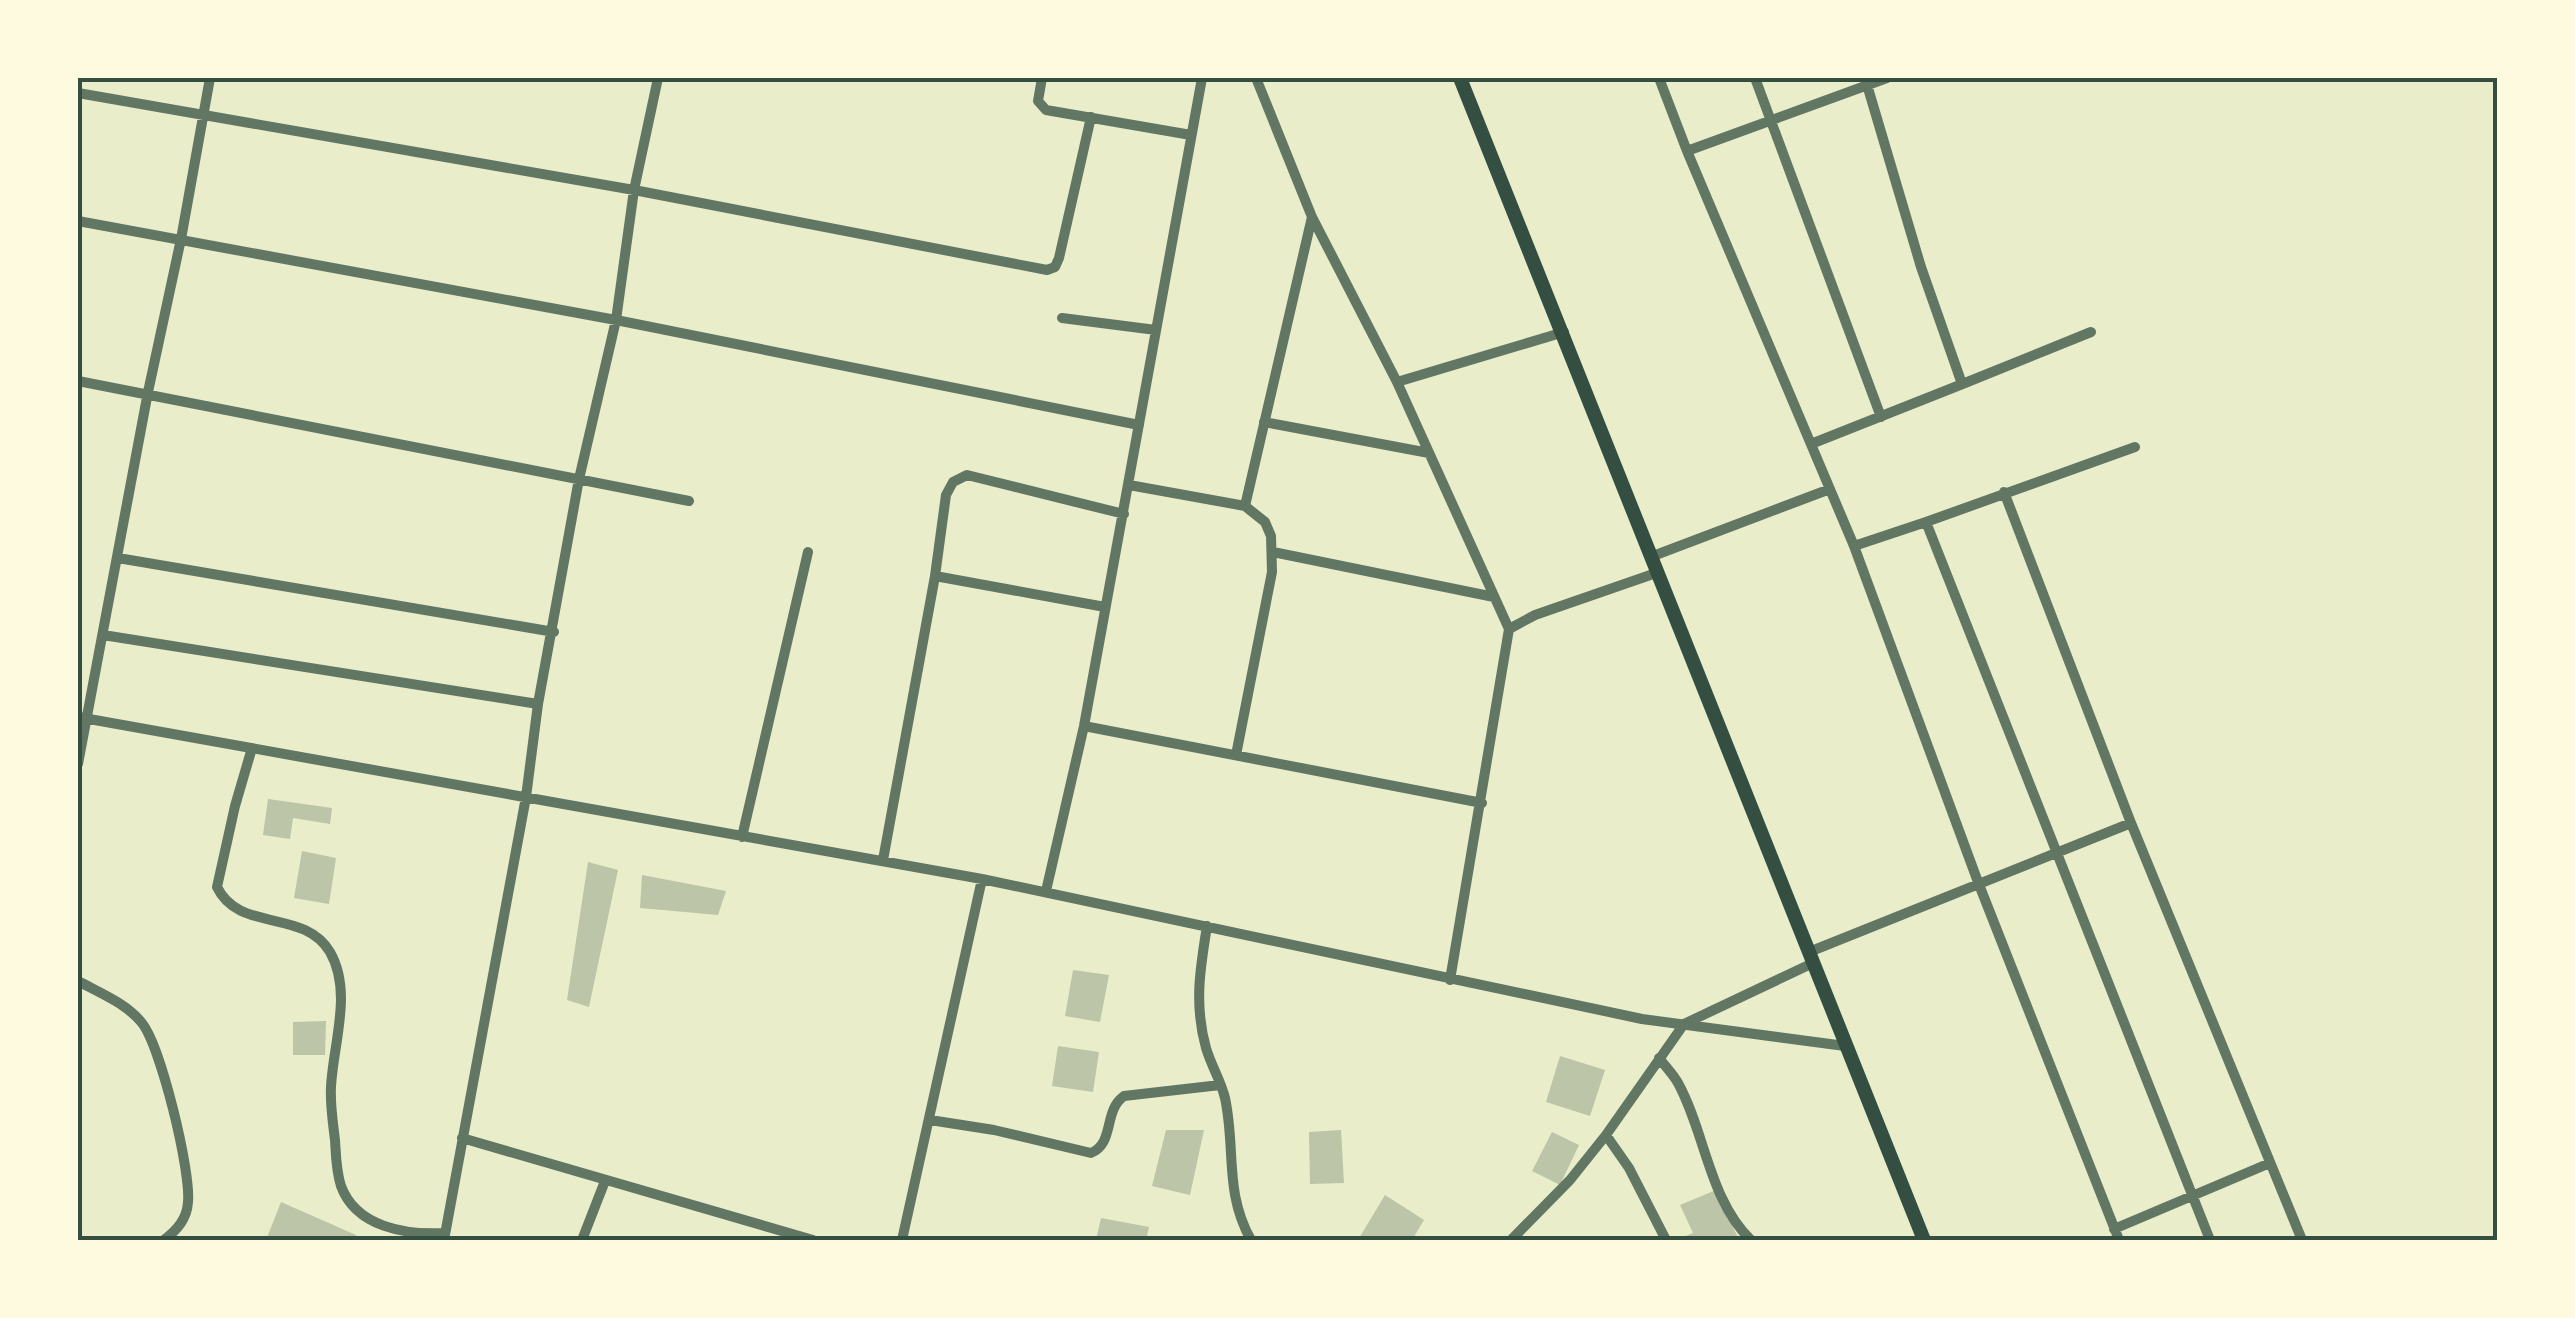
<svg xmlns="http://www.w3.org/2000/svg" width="2575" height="1318" viewBox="0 0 2575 1318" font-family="Montserrat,sans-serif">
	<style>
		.building { fill: #bcc5a7 }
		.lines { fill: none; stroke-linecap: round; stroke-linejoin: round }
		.minor { stroke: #617663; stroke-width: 10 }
		.secondary { stroke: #344e41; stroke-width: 14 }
		.neatline { fill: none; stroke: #344e41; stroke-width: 4 }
	</style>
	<rect width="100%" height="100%" fill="#e9edc9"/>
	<!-- building -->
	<path class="building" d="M 268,799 L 332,808 L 330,824 L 293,818 L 290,839 L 263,835 Z
		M 302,851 L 336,858 L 329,904 L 294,898 Z
		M 588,862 L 618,870 L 589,1007 L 567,1000 Z
		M 642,875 L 726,891 L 718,915 L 640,908 Z
		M 1073,970 L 1109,975 L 1100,1022 L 1065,1016 Z
		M 326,1021 L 325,1055 L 293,1055 L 293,1022 Z
		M 1058,1046 L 1099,1052 L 1093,1092 L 1052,1086 Z
		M 1560,1056 L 1605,1070 L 1590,1116 L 1546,1102 Z
		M 1166,1130 L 1204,1130 L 1190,1195 L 1152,1186 Z
		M 1341,1130 L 1344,1183 L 1310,1184 L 1309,1132 Z
		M 1552,1132 L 1579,1145 L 1560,1185 L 1532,1171 Z
		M 1716,1190 L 1739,1240 L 1676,1240 L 1693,1233 L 1680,1205 Z
		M 1385,1195 L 1424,1220 L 1412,1240 L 1358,1240 Z
		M 281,1202 L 356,1235 L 354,1240 L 266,1240 Z
		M 1101,1218 L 1149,1227 L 1146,1240 L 1096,1240 Z"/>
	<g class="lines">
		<!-- minor -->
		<path class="minor" d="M 1042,78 L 1038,101 L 1046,110 L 1191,135
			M 1659,78 L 1687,151 L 1854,546 L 1978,882 L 2119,1240
			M 1755,78 L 1881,417
			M 78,93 L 634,190 L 1047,270 L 1055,267 L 1059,258 L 1091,117
			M 1687,151 L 1887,78
			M 1312,217 L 1397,382 L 1509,629
			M 78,221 L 616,320 L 1139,425
			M 1062,318 L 1156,330
			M 78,381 L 689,501
			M 1397,382 L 1564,332
			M 1960,385 L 2091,332
			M 1264,422 L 1429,453
			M 1811,444 L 1960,385 L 1961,381 L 1921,267 L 1865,78
			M 1129,485 L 1245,506 L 1265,522 L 1271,536 L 1272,572 L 1236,755
			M 2004,492 L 2131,823 L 2302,1240
			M 1245,506 L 1312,217 L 1256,78
			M 1926,522 L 2135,447
			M 1854,546 L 1926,522 L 2210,1240
			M 1273,552 L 1494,597
			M 1653,556 L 1830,489
			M 118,558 L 554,632
			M 935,576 L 1105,607
			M 103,635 L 538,704
			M 78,717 L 982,879 L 1642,1019 L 1845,1046
			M 1084,726 L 1482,803
			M 252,748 L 235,806 L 217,887 C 239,933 304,908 330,952 C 353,992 333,1044 331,1087 C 330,1105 333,1123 335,1140 C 336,1155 336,1171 341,1186 C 356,1227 405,1235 444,1233
			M 78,764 L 148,392 L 181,239 L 210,78
			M 742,837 L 808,552
			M 883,860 L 935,576 L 946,495 L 953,482 L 967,475 L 1124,514
			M 1046,891 L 1084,726 L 1202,78
			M 1207,926 C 1200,969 1194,1005 1206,1048 C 1211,1065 1221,1081 1225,1098 C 1236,1149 1224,1192 1251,1240
			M 1809,952 L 2131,823
			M 1450,980 L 1509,629 L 1535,615 L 1659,572
			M 78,981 C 100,993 126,1003 142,1023 C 161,1047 191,1171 188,1202 C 187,1219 177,1230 164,1240
			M 1659,1058 C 1665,1066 1673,1074 1678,1083 C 1705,1132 1709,1200 1751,1240
			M 930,1120 L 994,1130 L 1091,1153 C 1115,1143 1103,1111 1124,1096 L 1220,1085
			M 1606,1135 L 1629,1168 L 1666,1240
			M 462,1138 L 813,1240
			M 2114,1229 L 2270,1163
			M 444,1240 L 526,797 L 538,704 L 579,479 L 616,320 L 634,190 L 658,78
			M 582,1240 L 605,1181
			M 902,1240 L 982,879
			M 1511,1240 L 1570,1180 L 1606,1135 L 1684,1024 L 1813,963"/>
		<!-- secondary -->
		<path class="secondary" d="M 1460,78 L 1924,1240"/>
	</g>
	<!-- border -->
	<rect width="2575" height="1318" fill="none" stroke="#fefae0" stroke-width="160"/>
	<rect x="80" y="80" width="2415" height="1158" class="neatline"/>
</svg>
